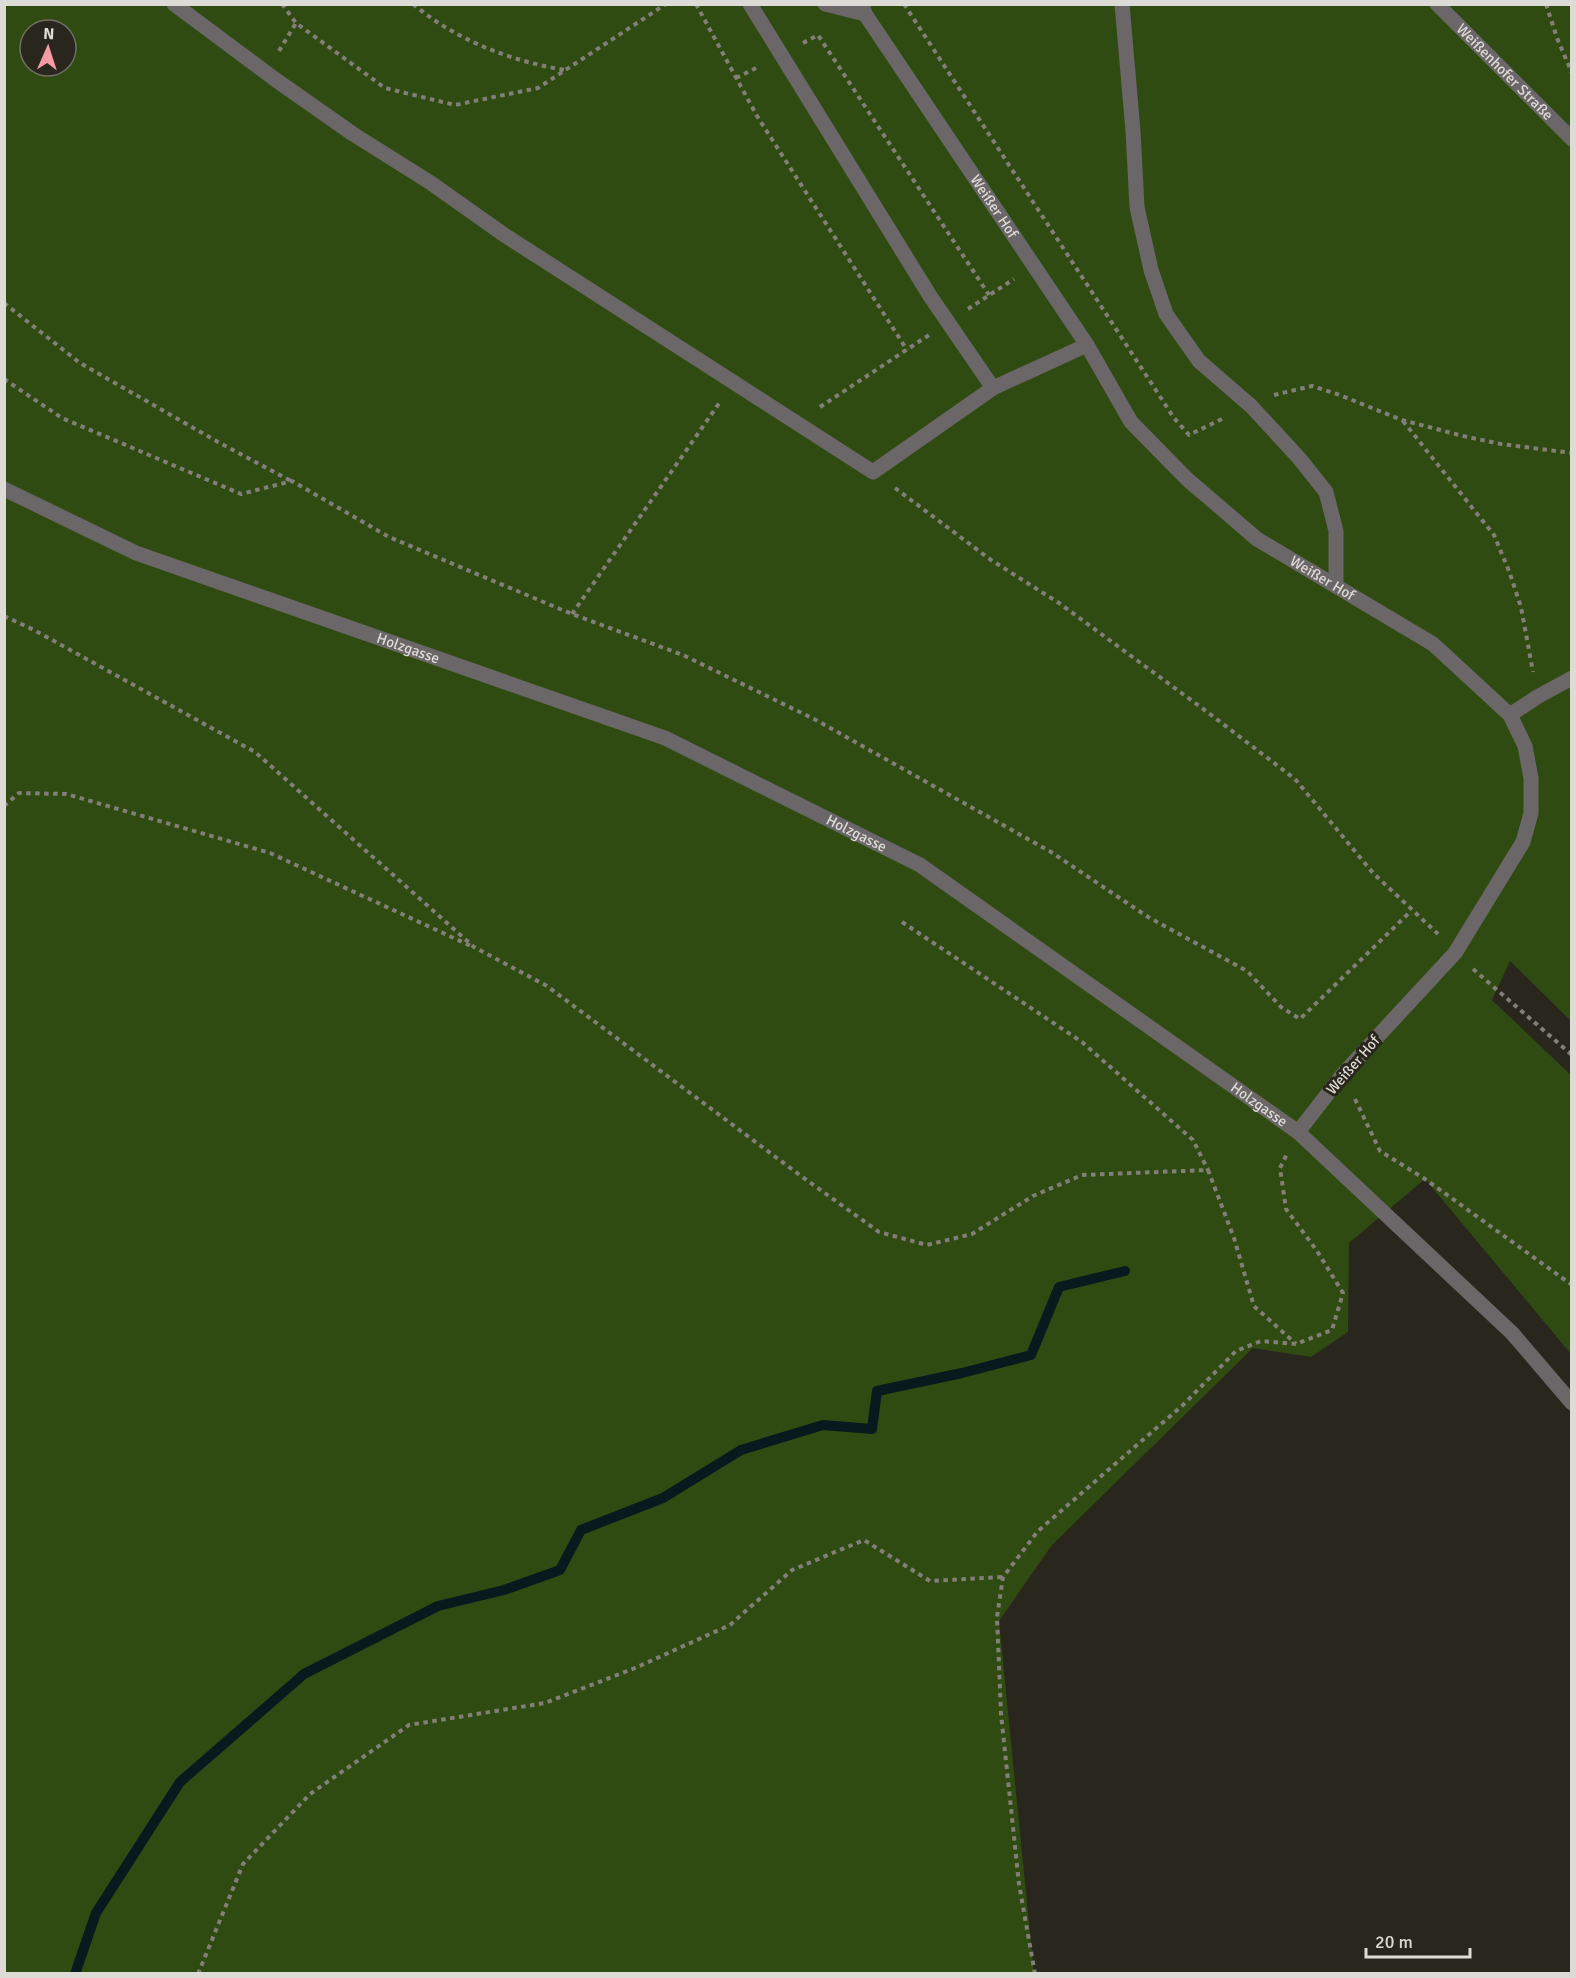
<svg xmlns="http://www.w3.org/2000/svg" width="1576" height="1978" viewBox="0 0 1576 1978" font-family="Signika,sans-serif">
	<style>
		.green { fill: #2f4b11; fill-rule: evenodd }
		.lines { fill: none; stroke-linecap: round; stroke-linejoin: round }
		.stream { stroke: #081a1e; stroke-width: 10 }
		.path { stroke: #817f77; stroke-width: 4; stroke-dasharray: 4.5 4.5; stroke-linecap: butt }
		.minor { stroke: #6b6668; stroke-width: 15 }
		.labels { text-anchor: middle; stroke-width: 6; stroke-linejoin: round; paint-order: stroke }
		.street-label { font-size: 15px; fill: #dddbd6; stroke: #29261d }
	</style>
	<rect width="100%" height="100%" fill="#29261d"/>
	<!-- green -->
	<path class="green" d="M 5,5 L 1571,5 L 1571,1021 L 1510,961 L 1492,1000 L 1571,1075 L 1571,1354 L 1425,1179 L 1349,1243 L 1348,1332 L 1311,1357 L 1253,1348 L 1052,1545 L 999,1621 L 1034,1973 L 5,1974 ZM 30,30 L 66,30 L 66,66 L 30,66 Z"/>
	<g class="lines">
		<!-- stream -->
		<path class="stream" d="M 75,1974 L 96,1913 L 180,1782 L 304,1674 L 438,1606 L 504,1590 L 560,1570 L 581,1530 L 663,1498 L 741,1450 L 823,1425 L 872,1429 L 877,1391 L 962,1373 L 1031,1355 L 1059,1287 L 1125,1271"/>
		<!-- path -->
		<path class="path" d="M 282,4 L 296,23 L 385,88 L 455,105 L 538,88 L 666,4
			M 413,4 C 456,40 510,61 565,70
			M 696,4 L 757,116 L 907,350
			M 904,4 L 1174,418 L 1189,435 L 1226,417
			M 1546,4 L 1557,38 L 1572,73
			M 803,43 L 818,35 L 989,295
			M 279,51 L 296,23
			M 736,78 L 760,66
			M 4,303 L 80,363 L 218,442 L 291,481
			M 968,309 L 1014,279
			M 4,379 L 62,418 L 241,494 L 292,481 L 389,537 L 572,614 L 683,655 L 816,720 L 1051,852 L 1148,917 L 1247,971 L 1281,1007 L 1300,1019 L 1411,911
			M 1274,395 L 1312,386 L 1337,394 L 1402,420 L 1463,436 L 1501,444 L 1572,453
			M 820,407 L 929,335
			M 1403,421 L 1494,535 L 1509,571 L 1521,607 L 1533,672
			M 895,488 L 991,560 L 1059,603 L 1206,711 L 1295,779 L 1373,873 L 1438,934
			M 572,614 L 720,402
			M 4,616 L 34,630 L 255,752 L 474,947 L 547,986 L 801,1176 L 879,1232 L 927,1245 L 972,1234 L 1033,1196 L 1082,1175 L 1208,1170 L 1234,1238 L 1254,1306 L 1296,1344
			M 4,806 L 19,793 L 66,794 L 270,853 L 471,946
			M 902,922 L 1082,1042 L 1193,1140 L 1208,1170
			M 1473,969 L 1572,1055
			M 1355,1099 L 1380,1151 L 1425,1179 L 1572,1285
			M 198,1974 L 243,1864 L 310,1794 L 409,1725 L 545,1703 L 635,1668 L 730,1625 L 792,1570 L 864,1540 L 930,1581 L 1003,1577
			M 1035,1974 L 1019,1884 L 1001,1714 L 997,1617 L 1003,1577 L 1038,1531 L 1183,1405 L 1236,1351 L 1261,1341 L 1296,1344 L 1332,1330 L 1343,1293 L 1317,1251 L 1286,1209 L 1280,1168 L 1287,1154"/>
		<!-- minor -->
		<g class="minor">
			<path d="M 174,4 L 276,80 L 353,134 L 431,183 L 506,236 L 873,472 L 993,388 L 1087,345"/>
			<path d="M 750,4 L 930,296 L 993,388"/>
			<path d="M 825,4 L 865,14"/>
			<path id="s1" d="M 862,4 L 865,14 L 1087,345 L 1131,422 L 1187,479 L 1257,539 L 1433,644 L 1510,715 L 1525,746 L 1531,778 L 1531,813 L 1523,842 L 1455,953 L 1343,1074 L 1298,1132"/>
			<path d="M 1122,4 L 1133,131 L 1137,207 L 1151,270 L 1166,314 L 1199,361 L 1251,406 L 1299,458 L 1326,492 L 1336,531 L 1336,586"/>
			<path id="s2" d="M 1437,4 L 1572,139"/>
			<path id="s3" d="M 4,489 L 136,553 L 665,738 L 920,865 L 1298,1132 L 1512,1333 L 1572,1403"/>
			<path d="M 1510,715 L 1537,697 L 1572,678"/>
		</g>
	</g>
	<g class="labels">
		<!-- street labels -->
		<g class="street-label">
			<text dy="5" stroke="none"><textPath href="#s2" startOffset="96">Weißenhofer Straße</textPath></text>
			<text dy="5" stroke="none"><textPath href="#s1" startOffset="242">Weißer Hof</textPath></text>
			<text dy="5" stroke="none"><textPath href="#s1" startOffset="746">Weißer Hof</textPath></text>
			<text dy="5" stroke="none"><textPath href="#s3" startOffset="435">Holzgasse</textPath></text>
			<text dy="5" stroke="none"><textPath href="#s3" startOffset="921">Holzgasse</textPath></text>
			<text transform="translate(1353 1065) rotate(-49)" y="5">Weißer Hof</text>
			<text dy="5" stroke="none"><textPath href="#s3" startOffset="1407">Holzgasse</textPath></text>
		</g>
	</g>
	<!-- border -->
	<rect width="1576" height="1978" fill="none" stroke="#dddbd6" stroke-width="12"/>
	<!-- north arrow -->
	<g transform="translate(48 48) rotate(3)"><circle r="28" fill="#29261d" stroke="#716e67" stroke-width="1.5"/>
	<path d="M0-4.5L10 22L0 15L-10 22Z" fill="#f49aa5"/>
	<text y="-9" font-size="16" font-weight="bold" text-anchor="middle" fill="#dddbd6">N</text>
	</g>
	<!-- scale -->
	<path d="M1366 1948v9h104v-9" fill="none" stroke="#dddbd6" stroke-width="3"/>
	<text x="1375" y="1948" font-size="18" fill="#dddbd6" stroke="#29261d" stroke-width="4.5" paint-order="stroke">20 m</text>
</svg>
